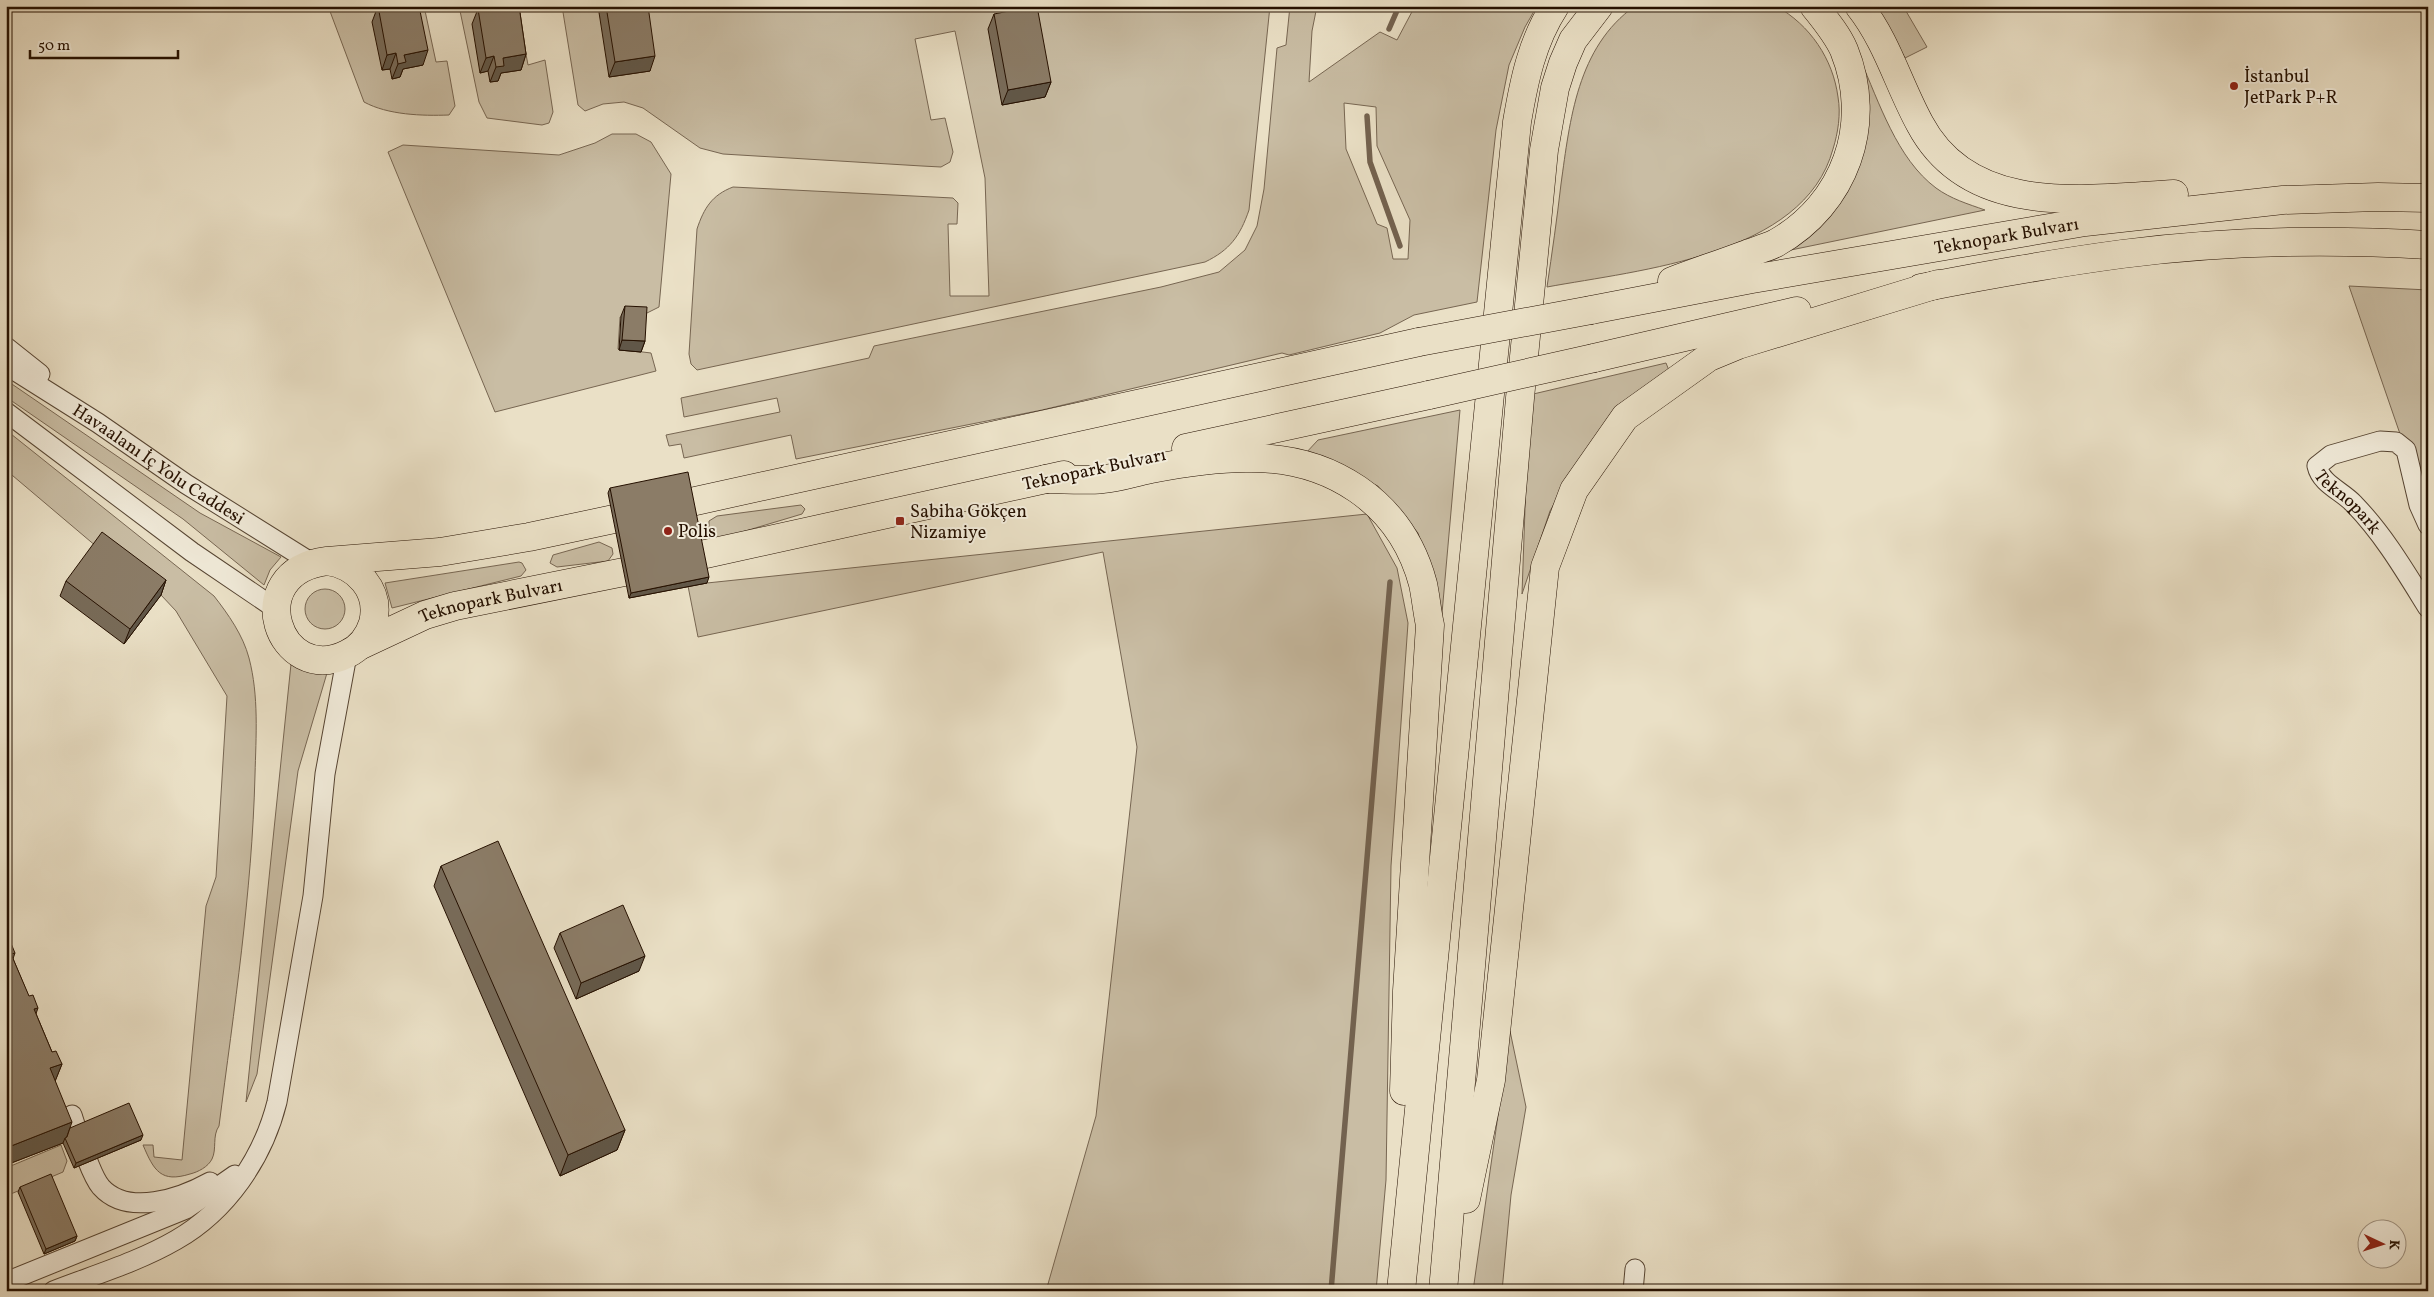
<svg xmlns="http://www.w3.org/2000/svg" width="2434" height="1297" viewBox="0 0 2434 1297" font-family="Vollkorn,serif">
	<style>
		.green { fill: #c9bda4; stroke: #776652; fill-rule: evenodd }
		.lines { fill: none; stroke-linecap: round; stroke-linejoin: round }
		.stream { stroke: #73624f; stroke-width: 5.5 }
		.street-casing { stroke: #564432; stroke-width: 21 }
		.highway-casing { stroke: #251000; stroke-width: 29 }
		.street { stroke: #f1ebda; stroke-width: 19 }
		.highway { stroke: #eae0c6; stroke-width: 28 }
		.highway-bridge-casing { stroke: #251000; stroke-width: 29; stroke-linecap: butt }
		.highway-bridge { stroke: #eae0c6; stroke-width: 28 }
		.wall { fill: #786b59; stroke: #251000 }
		.shaded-wall { fill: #615748; stroke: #251000 }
		.building { fill: #8b7c67; stroke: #251000 }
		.poi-dot { fill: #8f2418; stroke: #f1ebda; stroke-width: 2 }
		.labels { text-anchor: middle; stroke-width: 4; stroke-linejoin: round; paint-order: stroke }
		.poi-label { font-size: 18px; fill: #251000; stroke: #f1ebda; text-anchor: start }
		.street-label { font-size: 18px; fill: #251000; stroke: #f1ebda }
	</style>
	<rect width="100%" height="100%" fill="#eae0c6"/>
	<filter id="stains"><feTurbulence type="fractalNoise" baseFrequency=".004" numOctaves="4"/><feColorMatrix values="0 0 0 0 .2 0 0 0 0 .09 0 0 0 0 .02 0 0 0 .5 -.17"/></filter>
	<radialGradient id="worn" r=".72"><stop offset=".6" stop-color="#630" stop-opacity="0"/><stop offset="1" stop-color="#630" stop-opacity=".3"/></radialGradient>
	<!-- green -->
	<path class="green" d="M 328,6 L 424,6 L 436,62 L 447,61 L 455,106 L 449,115 C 422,116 388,115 364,102 Z
		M 459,6 L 517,6 L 528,65 L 545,60 L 553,112 L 549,123 L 542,125 L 487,118 L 479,102 Z
		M 562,6 L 1270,6 L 1249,210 C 1240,236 1230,250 1205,262 L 697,370 L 691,364 L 689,354 L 697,229 C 704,208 712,195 733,187 L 953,198 L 958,203 L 957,224 L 948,224 L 950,296 L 989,296 L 985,178 L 955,31 L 915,39 L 931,120 L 945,118 L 953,152 L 950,162 L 941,167 L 922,166 L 723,154 L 700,148 L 643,108 L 624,102 L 603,104 L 585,111 L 578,105 Z
		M 1290,6 L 1317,6 L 1312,31 L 1309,82 L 1380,32 L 1397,40 L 1415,6 L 1537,6 L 1525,27 L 1509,65 L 1496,130 L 1477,302 L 1414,315 L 1380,333 L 1289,355 L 1282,353 L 1042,410 L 796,459 L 791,435 L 684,458 L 681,444 L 669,446 L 666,435 L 780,412 L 777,398 L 684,417 L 681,398 L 869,358 L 874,346 L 1161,287 L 1219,272 L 1245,250 L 1257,226 L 1264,189 L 1277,48 L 1286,45 ZM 1344,103 L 1376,107 L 1377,146 L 1410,220 L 1408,259 L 1393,259 L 1387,228 L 1377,224 L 1346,149 Z
		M 1635,6 L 1776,6 C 1810,25 1833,59 1838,97 C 1841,114 1838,133 1833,149 C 1804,256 1639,270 1547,287 C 1552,253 1557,219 1561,184 C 1570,120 1577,47 1635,6 Z
		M 1875,6 L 1903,6 L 1927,47 L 1905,58 Z
		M 1860,59 C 1879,102 1897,159 1936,188 C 1951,199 1968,204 1985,210 L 1786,251 L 1818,220 Z
		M 612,134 L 636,134 L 651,142 L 671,174 L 659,307 L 639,317 L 620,317 L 618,349 L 651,353 L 656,371 L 495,412 L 388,152 L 403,145 L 559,155 L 595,143 Z
		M 2349,286 L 2428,290 L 2428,488 L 2409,460 Z
		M 1666,363 L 1670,373 L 1616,406 L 1578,462 L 1550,511 L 1522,594 L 1529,395 Z
		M 6,380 L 200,513 L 281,557 L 270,570 L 264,585 L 183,519 L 6,397 Z
		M 1460,410 L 1440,636 L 1433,579 L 1418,533 L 1378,486 L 1305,454 L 1318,440 Z
		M 6,430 L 214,596 C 228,614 243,635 249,658 C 259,696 256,736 255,775 C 252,893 234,1009 219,1126 C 212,1136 217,1149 212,1159 C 208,1167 198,1172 190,1174 C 161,1183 154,1171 143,1145 L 153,1145 L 154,1157 L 182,1160 L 206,906 L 216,877 L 227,696 L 176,611 L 161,595 L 97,547 L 6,470 Z
		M 801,505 L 805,509 L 802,514 L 722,538 L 716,538 L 709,533 L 709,521 L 717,516 Z
		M 1367,514 L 1397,568 L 1408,623 L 1391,866 L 1386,1180 L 1376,1291 L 1046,1291 L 1096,1116 L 1137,747 L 1103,552 L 698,637 L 688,586 L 707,583 Z
		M 599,542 L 612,548 L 613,554 L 608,561 L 557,567 L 550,563 L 553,555 Z
		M 519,562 L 522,563 L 526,570 L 521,576 L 392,608 L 385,583 Z
		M305 609a20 20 0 1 1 40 0a20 20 0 1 1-40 0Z
		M 291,664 L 327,673 L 298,771 L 257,1074 L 246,1102 Z
		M 1510,1031 L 1526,1107 L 1511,1195 L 1502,1291 L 1473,1291 Z
		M 61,1145 L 67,1161 L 63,1172 L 6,1196 L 6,1168 Z"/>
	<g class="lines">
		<!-- stream -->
		<path class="stream" d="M 1389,29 L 1399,6
			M 1367,116 L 1370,162 L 1400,246
			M 1331,1291 L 1390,582"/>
		<!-- street casing -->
		<g class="street-casing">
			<g id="street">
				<path d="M 6,347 L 40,374"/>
				<path id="s1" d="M 6,365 L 98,423 L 186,484 L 312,563"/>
				<path d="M 6,412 L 192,552 L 276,609"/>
				<path id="s2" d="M 2428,525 L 2419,505 L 2406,450 L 2396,442 L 2380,441 L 2331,455 L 2317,466 C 2321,484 2342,491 2354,504 C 2384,535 2405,571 2428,608"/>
				<path d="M 72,1115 C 78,1133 90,1174 101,1187 C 128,1217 181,1198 210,1182"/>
				<path d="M 6,1282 L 186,1209 L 235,1175"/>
				<path d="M 53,1291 C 94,1275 138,1262 176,1240 C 227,1211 263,1158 277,1102 L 313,896 L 325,774 L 347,655"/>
				<path d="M 1633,1291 L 1635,1269"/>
			</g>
		</g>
		<!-- highway casing -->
		<g class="highway-casing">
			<g id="highway">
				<path d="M 1859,6 C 1887,41 1899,86 1920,124 C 1970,218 2085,199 2174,194"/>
				<path d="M 1672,281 C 1696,272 1720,264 1744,255 C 1754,251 1766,248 1776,243 C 1845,204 1874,124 1844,50 C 1837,34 1825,20 1814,6"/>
				<path d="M 1921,288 C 1987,275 2055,263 2122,254 C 2223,241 2326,239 2428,245"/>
				<path id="s3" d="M 1591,310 L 1752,279 L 2085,222 L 2283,200 L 2378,197 L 2428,198"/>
				<path d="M 1594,358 L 1797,311"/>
				<path d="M 1186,448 L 1429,395"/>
				<path d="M 1046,479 C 1064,479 1084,481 1103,479 C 1119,478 1135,472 1151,469 C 1182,463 1214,458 1246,458 C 1329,456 1401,501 1423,584 C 1426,598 1427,612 1430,625 L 1407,991 L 1404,1091"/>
				<path d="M 691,502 L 1419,342"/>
				<path d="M 701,555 L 1064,475"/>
				<path d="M 327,561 C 357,565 381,590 373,623 C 369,636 360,648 347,654 C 279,688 239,572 327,561 L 440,552 L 529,537 L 614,519"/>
				<path id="s4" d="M 361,645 L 425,615 L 455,606 L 624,572"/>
				<path d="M 1466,1199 L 1491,1080 L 1545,567 L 1574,490 L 1625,417 L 1709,357 L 1738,345 L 1938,284"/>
				<path d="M 1401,1291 L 1517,122 C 1524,81 1532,41 1555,6"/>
				<path d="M 1443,1291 L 1520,398 L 1544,150 L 1555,88 L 1563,63 L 1573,40 L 1599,6"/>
			</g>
		</g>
		<!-- street -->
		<use href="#street" class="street"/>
		<!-- highway -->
		<use href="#highway" class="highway"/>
		<!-- highway-bridge casing -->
		<g class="highway-bridge-casing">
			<path id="highway-bridge" d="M 1419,342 L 1591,310
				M 1429,395 L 1594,358"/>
		</g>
		<!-- highway-bridge -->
		<use href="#highway-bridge" class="highway-bridge"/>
	</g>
	<!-- wall -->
	<path class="wall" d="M 378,6 L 423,65 L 403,69 L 400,77 L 392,79 L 390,69 L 382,70 L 372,22 Z
		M 481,6 L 519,6 L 526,54 L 521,70 L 501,73 L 498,81 L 490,82 L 488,71 L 480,73 L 472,24 L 478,9 L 480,8 Z
		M 598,6 L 648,6 L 650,71 L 609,77 Z
		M 994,14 L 1051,82 L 1045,97 L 1002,105 L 988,29 Z
		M 625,306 L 645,341 L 641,352 L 619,350 L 621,316 Z
		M 610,488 L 707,583 L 629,598 L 608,493 Z
		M 166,580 L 161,595 L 124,644 L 60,596 L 66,581 Z
		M 441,866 L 625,1130 L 617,1150 L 560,1176 L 434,886 Z
		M 560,933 L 639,971 L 576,999 L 554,948 Z
		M 6,942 L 52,1052 L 62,1064 L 55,1081 L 70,1128 L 141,1140 L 74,1168 L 63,1143 L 6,1165 Z
		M 20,1187 L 77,1236 L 75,1241 L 44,1254 L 18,1192 Z"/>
	<!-- shaded-wall -->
	<path class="shaded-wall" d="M 428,50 L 423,65 L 403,69 L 400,77 L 392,79 L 398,64 L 404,55 Z
		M 396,53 L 390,69 L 382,70 L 387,55 Z
		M 526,54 L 521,70 L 501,73 L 498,81 L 490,82 L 496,67 L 503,58 Z
		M 494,56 L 488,71 L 480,73 L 486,58 Z
		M 655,56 L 650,71 L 609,77 L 615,62 Z
		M 1051,82 L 1045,97 L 1002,105 L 1008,90 Z
		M 622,340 L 645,341 L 641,352 L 619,350 Z
		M 709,577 L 707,583 L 629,598 L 631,593 Z
		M 166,580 L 161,595 L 124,644 L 130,629 Z
		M 15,953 L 8,973 L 11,954 Z
		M 645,956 L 639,971 L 576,999 L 581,983 Z
		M 38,1008 L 31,1028 L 34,1009 Z
		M 62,1064 L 54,1084 L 50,1068 Z
		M 72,1122 L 66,1139 L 65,1138 L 63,1143 L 6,1165 L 6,1148 Z
		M 625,1130 L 617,1150 L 560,1176 L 568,1155 Z
		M 143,1135 L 141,1140 L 74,1168 L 76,1163 Z
		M 77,1236 L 75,1241 L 44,1254 L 46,1249 Z"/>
	<!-- building -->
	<path class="building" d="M 378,6 L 419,6 L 428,50 L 404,55 L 406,62 L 398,64 L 396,53 L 387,55 Z
		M 486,6 L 519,6 L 526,54 L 503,58 L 504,66 L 496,67 L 494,56 L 486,58 L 478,9 L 486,7 Z
		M 606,6 L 648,6 L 655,56 L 615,62 Z
		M 1035,6 L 1037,6 L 1051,82 L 1008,90 L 994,14 Z
		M 625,306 L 647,307 L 645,341 L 622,340 Z
		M 688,472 L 709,577 L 631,593 L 610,488 Z
		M 102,532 L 166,580 L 130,629 L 66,581 Z
		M 498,841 L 625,1130 L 568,1155 L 441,866 Z
		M 623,905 L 645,956 L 581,983 L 560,933 Z
		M 10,941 L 15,953 L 11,954 L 29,996 L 33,995 L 38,1008 L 34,1009 L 52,1052 L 56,1051 L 62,1064 L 50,1068 L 72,1122 L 6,1148 L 6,942 Z
		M 129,1103 L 143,1135 L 76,1163 L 65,1138 L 67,1137 L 70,1128 Z
		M 51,1174 L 77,1236 L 46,1249 L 20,1187 Z"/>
	<!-- markers -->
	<g class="poi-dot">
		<circle cx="2234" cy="86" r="5"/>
		<rect x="895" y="516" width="10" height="10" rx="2.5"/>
		<circle cx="668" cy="531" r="5"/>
	</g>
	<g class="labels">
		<!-- poi labels -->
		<g class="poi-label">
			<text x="2244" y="82">İstanbul<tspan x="2244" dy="21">JetPark P+R</tspan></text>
			<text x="910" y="517">Sabiha Gökçen<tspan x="910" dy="21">Nizamiye</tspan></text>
			<text x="678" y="537">Polis</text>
		</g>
		<!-- street labels -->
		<g class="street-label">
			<text dy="6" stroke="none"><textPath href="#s3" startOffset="422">Teknopark Bulvarı</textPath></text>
			<text dy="6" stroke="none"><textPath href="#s1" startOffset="182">Havaalanı İç Yolu Caddesi</textPath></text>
			<text transform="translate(1094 469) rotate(-12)" y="6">Teknopark Bulvarı</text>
			<text dy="6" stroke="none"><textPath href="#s2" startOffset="224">Teknopark</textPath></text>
			<text dy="6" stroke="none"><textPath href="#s4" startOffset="138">Teknopark Bulvarı</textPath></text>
		</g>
	</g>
	<!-- margin -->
	<rect width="2434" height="1297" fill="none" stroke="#eae0c6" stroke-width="25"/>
	<rect x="8" y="8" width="2419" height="1282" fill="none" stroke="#251000" stroke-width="2.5"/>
	<rect x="12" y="12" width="2409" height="1272" fill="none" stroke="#251000"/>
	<!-- north arrow -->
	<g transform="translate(2382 1244) rotate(94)"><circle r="24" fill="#f1ebda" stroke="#9f9383"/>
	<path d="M0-4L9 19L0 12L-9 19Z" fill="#8f2418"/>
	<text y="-8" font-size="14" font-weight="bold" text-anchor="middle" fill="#251000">K</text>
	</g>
	<!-- scale -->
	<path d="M30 50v8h148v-8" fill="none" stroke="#251000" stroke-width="2.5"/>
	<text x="38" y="50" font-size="15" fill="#251000" stroke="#f1ebda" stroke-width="4" paint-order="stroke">50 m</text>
	<rect width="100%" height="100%" filter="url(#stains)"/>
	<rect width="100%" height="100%" fill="url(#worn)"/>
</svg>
